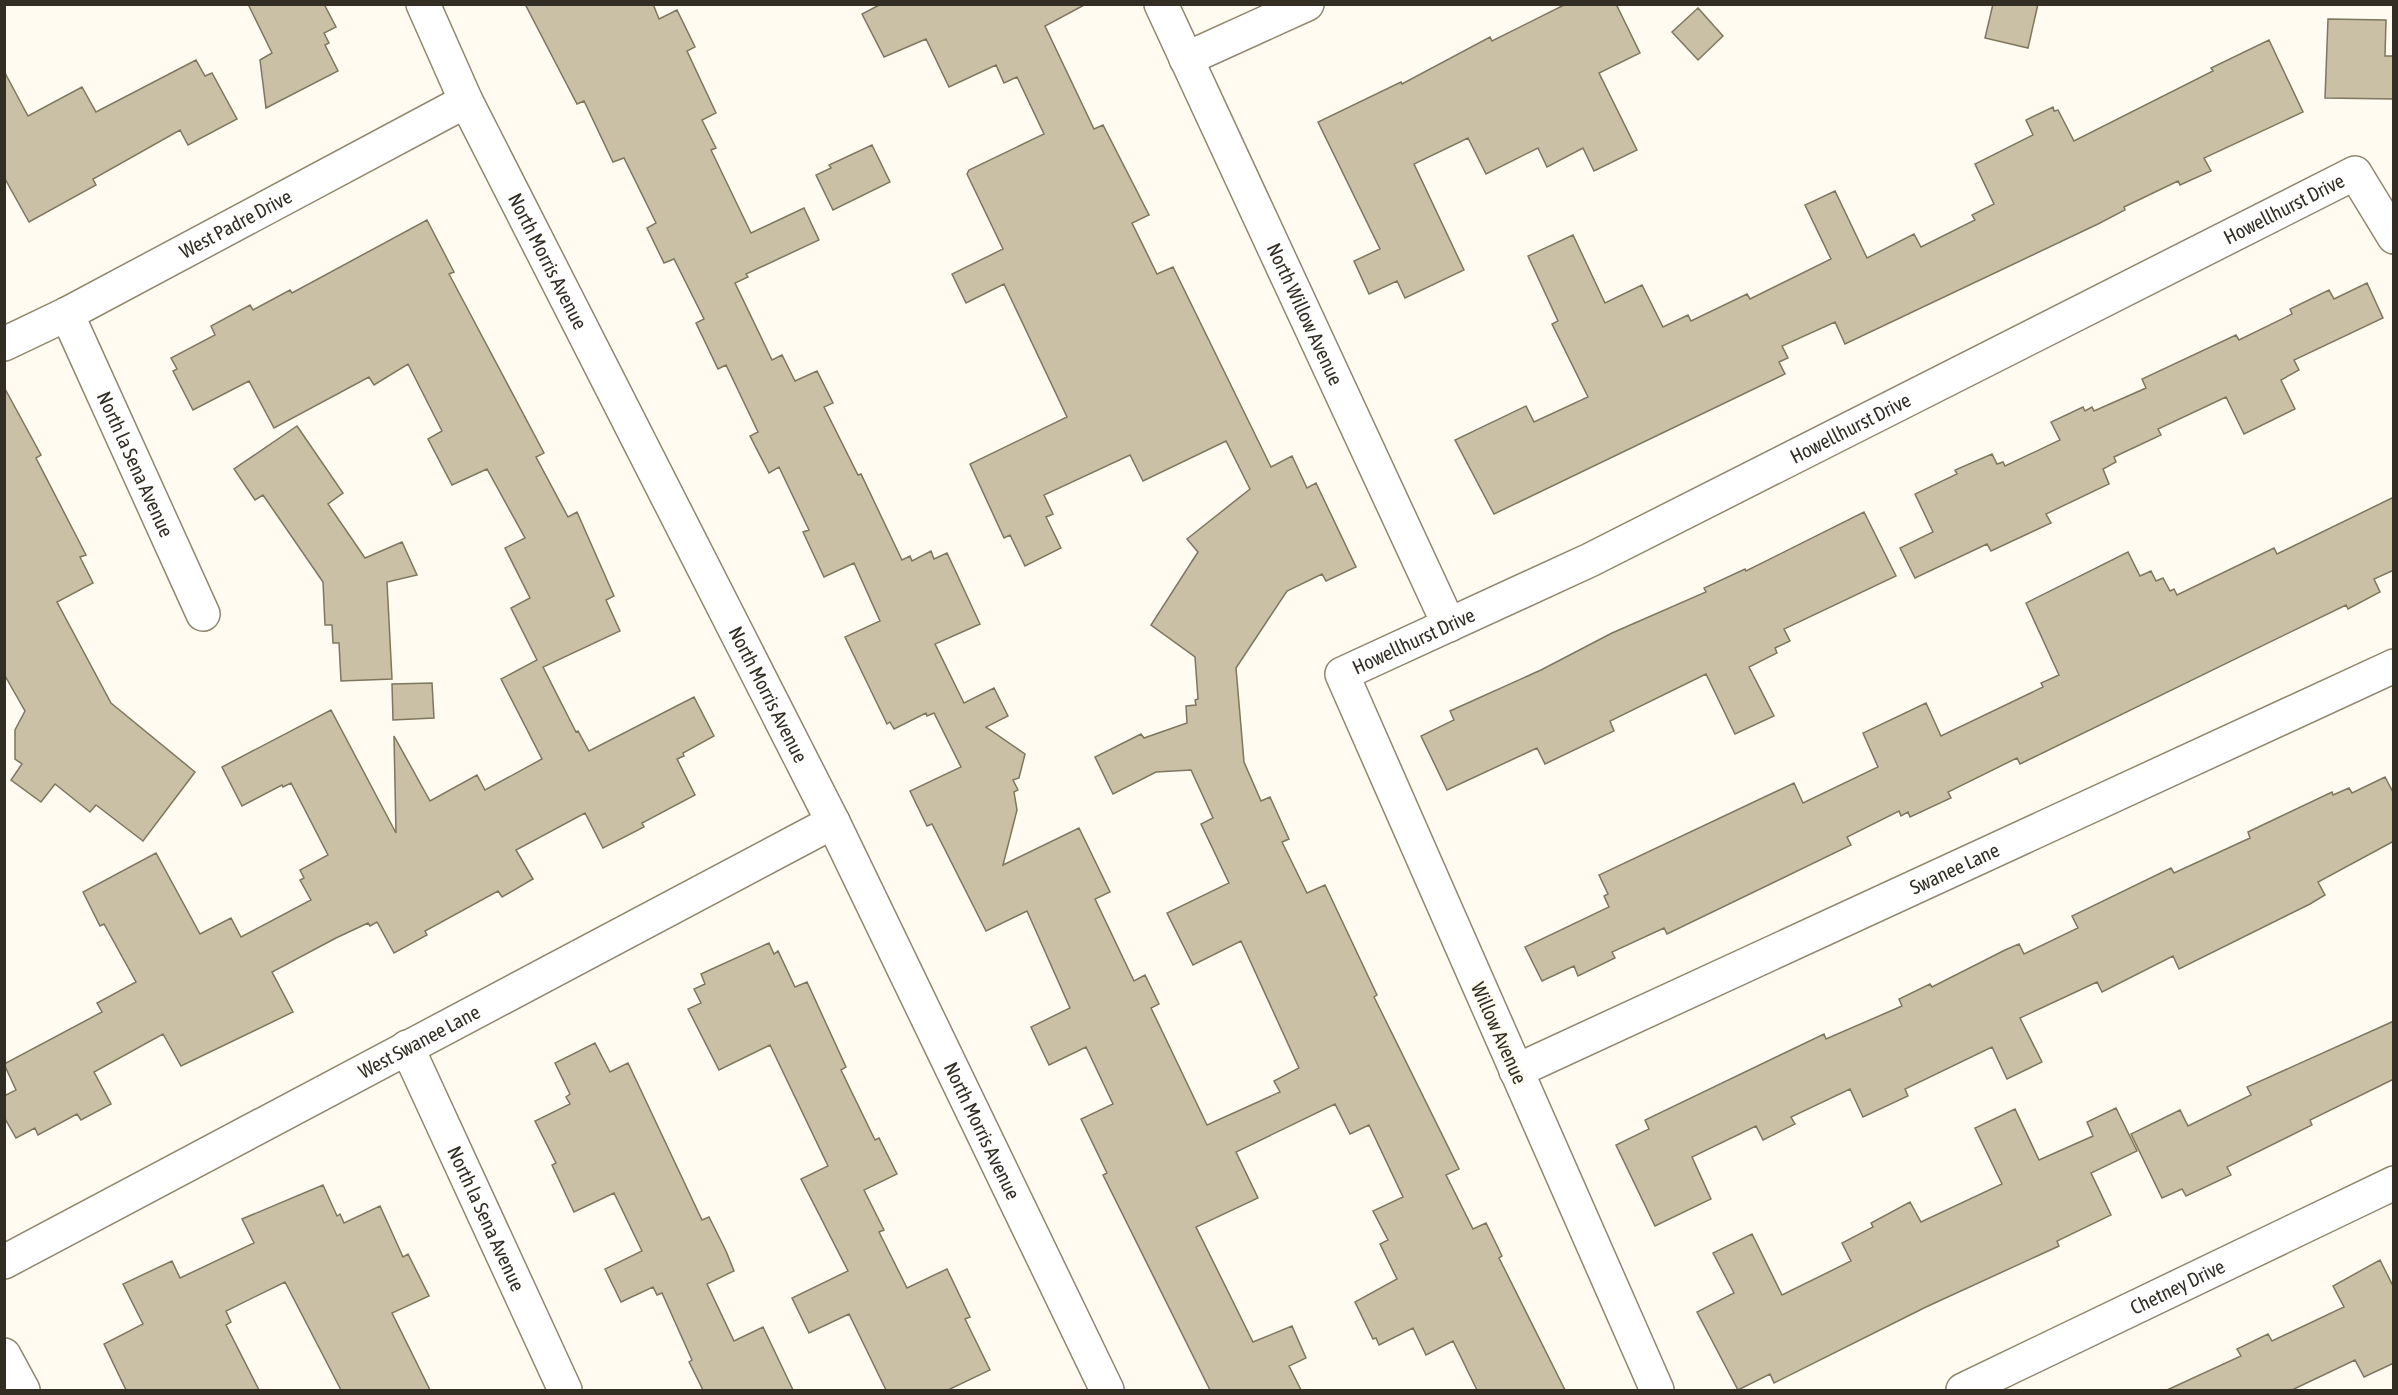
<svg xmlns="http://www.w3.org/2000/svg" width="2398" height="1395" viewBox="0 0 2398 1395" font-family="'Asap Condensed',sans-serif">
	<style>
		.building { fill: #cac0a6; stroke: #7f765e; stroke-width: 1.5 }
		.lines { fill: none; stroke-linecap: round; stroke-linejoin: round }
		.minor-casing { stroke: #90876e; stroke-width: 36 }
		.minor { stroke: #fff; stroke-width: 33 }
		.labels { text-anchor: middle; stroke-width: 5; stroke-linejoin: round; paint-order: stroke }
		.street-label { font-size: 20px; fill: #322e24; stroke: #fffbf0 }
	</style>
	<rect width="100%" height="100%" fill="#fffbf0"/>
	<!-- building -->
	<path class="building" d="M 248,4 L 324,4 L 336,27 L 324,33 L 329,43 L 325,45 L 338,71 L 266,108 L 260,60 L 272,53 Z
		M 525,4 L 653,4 L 659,19 L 677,10 L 695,47 L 687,51 L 716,113 L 702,120 L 716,148 L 711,150 L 751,233 L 804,208 L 819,240 L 746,274 L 748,277 L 735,283 L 772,360 L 782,355 L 795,381 L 817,371 L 833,403 L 824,407 L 858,475 L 861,474 L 902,560 L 910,556 L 912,561 L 931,551 L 934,559 L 947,553 L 980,624 L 935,644 L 964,703 L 994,688 L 1008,716 L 986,727 L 1025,754 L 1019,778 L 1013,780 L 1018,790 L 1014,792 L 1017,810 L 1003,865 L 1079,828 L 1110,892 L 1095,899 L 1134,981 L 1145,975 L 1159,1004 L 1151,1008 L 1207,1125 L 1280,1092 L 1274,1081 L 1299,1068 L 1241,941 L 1193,965 L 1167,913 L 1229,883 L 1201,824 L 1213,818 L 1191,770 L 1156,772 L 1113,794 L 1095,757 L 1141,734 L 1144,738 L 1187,723 L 1186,706 L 1196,705 L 1195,700 L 1198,699 L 1195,657 L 1151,625 L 1198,552 L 1187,539 L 1250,489 L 1226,441 L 1143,481 L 1130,455 L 1044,495 L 1053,514 L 1046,517 L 1061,548 L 1025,566 L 1010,535 L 1004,538 L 970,464 L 1067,417 L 1004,284 L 966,303 L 952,274 L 1003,249 L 967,174 L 969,170 L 1044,134 L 1017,77 L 1004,83 L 996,65 L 949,87 L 926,39 L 884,57 L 862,14 L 881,4 L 1086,4 L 1045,26 L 1094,129 L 1103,125 L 1149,215 L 1132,223 L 1157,274 L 1173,267 L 1271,467 L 1292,456 L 1307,488 L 1316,483 L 1356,567 L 1326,581 L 1322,574 L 1287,591 L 1236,668 L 1244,762 L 1261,801 L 1270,797 L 1289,839 L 1282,842 L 1307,893 L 1325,885 L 1377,995 L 1374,997 L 1459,1169 L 1446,1175 L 1473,1229 L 1486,1223 L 1502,1256 L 1499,1258 L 1565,1390 L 1477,1390 L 1453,1341 L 1426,1355 L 1413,1328 L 1379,1345 L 1376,1338 L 1373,1339 L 1355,1302 L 1397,1279 L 1380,1244 L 1388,1240 L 1373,1211 L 1403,1197 L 1369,1125 L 1350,1134 L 1335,1104 L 1236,1152 L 1258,1198 L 1196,1227 L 1253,1342 L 1292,1326 L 1306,1358 L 1289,1366 L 1301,1390 L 1210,1390 L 1103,1175 L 1107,1173 L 1081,1119 L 1113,1104 L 1086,1047 L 1049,1065 L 1031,1027 L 1070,1008 L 1027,911 L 986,931 L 932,824 L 927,826 L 910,791 L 961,767 L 934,713 L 927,716 L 926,713 L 894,729 L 890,722 L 887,724 L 845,637 L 880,621 L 854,563 L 824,577 L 803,532 L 809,530 L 779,467 L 769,473 L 750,436 L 758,432 L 726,365 L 718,369 L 696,323 L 704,319 L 674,259 L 664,263 L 647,228 L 656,223 L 624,158 L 613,162 L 584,101 L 577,104 Z
		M 1566,4 L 1616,4 L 1640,53 L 1599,73 L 1637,150 L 1594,171 L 1583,148 L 1547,167 L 1538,148 L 1486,174 L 1468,138 L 1414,164 L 1464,270 L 1405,298 L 1397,281 L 1369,294 L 1354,261 L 1380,249 L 1318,122 L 1401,82 L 1402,84 L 1490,37 L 1492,41 Z
		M 1993,4 L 2038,4 L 2028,48 L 1985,38 Z
		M 1698,8 L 1723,36 L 1698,60 L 1672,32 Z
		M 2328,19 L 2386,20 L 2385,56 L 2394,56 L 2394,99 L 2325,98 Z
		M 2269,40 L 2303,112 L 2204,158 L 2211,171 L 2180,185 L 2178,181 L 2124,207 L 2125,210 L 2098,224 L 1845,344 L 1835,322 L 1782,346 L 1788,358 L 1779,362 L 1785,374 L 1494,514 L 1455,440 L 1526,406 L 1534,422 L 1588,397 L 1552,324 L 1558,321 L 1528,256 L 1573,235 L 1605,303 L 1642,285 L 1663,327 L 1688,315 L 1691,321 L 1747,294 L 1750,299 L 1831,259 L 1805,205 L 1835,191 L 1867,258 L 1914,234 L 1921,247 L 1975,220 L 1972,215 L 1994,204 L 1975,164 L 2033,135 L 2026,120 L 2053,107 L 2054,111 L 2058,110 L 2074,141 L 2213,71 L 2211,68 Z
		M 196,60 L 205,76 L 212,73 L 237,119 L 188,145 L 180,130 L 93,179 L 96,185 L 29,222 L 4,177 L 4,71 L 28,116 L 82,87 L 96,112 Z
		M 872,145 L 890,182 L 833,210 L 816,175 L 831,168 L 829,165 Z
		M 427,220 L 454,272 L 449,274 L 544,453 L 536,457 L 568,517 L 577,512 L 614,596 L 606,600 L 620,631 L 543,667 L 576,732 L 578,731 L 589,751 L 694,697 L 714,736 L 683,753 L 684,756 L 677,759 L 695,795 L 642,823 L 644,827 L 603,848 L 585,813 L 516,850 L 533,879 L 502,897 L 498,891 L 425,931 L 427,935 L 394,953 L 377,922 L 370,926 L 368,923 L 336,938 L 272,972 L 293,1012 L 181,1066 L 163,1034 L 94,1072 L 111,1104 L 81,1120 L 77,1114 L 38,1135 L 35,1128 L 16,1138 L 4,1117 L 4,1096 L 16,1090 L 4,1064 L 102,1012 L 97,1003 L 136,982 L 104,924 L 100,926 L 83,892 L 156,853 L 200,934 L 231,918 L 241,937 L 311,900 L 300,880 L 304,878 L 300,870 L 328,855 L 291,783 L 283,787 L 282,785 L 242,806 L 222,767 L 331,710 L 396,833 L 394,736 L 430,801 L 477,775 L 485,790 L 542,759 L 501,679 L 537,660 L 511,608 L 530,598 L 505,548 L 525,538 L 487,469 L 452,485 L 428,439 L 442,431 L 408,364 L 374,385 L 369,377 L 274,428 L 249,381 L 193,410 L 173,371 L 177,369 L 171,358 L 215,335 L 211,326 L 250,305 L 253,310 L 290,290 L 292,293 Z
		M 2367,283 L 2383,318 L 2294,360 L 2299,370 L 2281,380 L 2295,409 L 2244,434 L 2226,397 L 2158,429 L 2161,435 L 2114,457 L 2116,462 L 2103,469 L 2109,484 L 2046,514 L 2051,523 L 1991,551 L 1987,544 L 1915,578 L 1900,548 L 1933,532 L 1915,494 L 1957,474 L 1955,470 L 1992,454 L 1997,464 L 2003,462 L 2005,466 L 2060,440 L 2051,422 L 2083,407 L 2085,411 L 2092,407 L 2094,411 L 2146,388 L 2142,379 L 2236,335 L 2239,340 L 2292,314 L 2290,309 L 2329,290 L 2334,299 Z
		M 4,387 L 41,455 L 36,458 L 86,555 L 80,557 L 93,583 L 57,602 L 111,703 L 195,772 L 143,841 L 96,805 L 90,812 L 55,784 L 41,802 L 11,780 L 22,764 L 15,759 L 15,730 L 25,711 L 4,674 Z
		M 297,426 L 343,493 L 328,504 L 365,558 L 402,542 L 417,575 L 387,582 L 392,679 L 341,681 L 339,643 L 333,643 L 332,625 L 325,625 L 323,582 L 263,495 L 255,500 L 234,469 Z
		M 2394,497 L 2394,570 L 2374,579 L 2380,592 L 2348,609 L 2346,605 L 2020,764 L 2017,758 L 1948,792 L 1951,798 L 1910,817 L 1908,812 L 1901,816 L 1899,811 L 1847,837 L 1851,845 L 1667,934 L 1664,928 L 1612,952 L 1615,958 L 1578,976 L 1574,966 L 1542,981 L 1525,947 L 1609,907 L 1604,896 L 1608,894 L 1599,875 L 1794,783 L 1803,803 L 1878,767 L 1863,733 L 1926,703 L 1941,736 L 2043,687 L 2041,683 L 2059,675 L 2026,603 L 2128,552 L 2140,576 L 2151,571 L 2156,581 L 2163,578 L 2170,591 L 2174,589 L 2177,595 L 2274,548 L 2277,554 Z
		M 1864,512 L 1896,576 L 1784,629 L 1790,641 L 1775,648 L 1777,653 L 1749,667 L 1774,716 L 1735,734 L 1706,674 L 1610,721 L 1614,731 L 1545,764 L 1537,748 L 1447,790 L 1421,736 L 1454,720 L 1450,711 L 1541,670 L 1612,633 L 1706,592 L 1704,588 L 1745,569 L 1746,571 Z
		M 432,683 L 434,718 L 393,720 L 392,684 Z
		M 2385,777 L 2394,794 L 2394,841 L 2318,882 L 2325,895 L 2310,904 L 2179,969 L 2173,956 L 2102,992 L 2097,982 L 2020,1018 L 2042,1062 L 2007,1079 L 1992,1047 L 1905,1089 L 1908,1096 L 1863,1117 L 1850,1089 L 1791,1117 L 1795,1124 L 1763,1140 L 1756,1126 L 1692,1157 L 1711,1199 L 1655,1226 L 1616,1145 L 1649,1129 L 1645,1120 L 1824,1034 L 1826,1039 L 1902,1006 L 1899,999 L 1930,984 L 1932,987 L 2005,950 L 2019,944 L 2024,954 L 2078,928 L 2072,916 L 2171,868 L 2174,873 L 2250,838 L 2248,832 L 2332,792 L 2333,795 L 2349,788 L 2352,793 Z
		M 769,943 L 774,954 L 778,951 L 795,987 L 807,982 L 846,1067 L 841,1070 L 875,1140 L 879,1138 L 897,1174 L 864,1190 L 884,1230 L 879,1232 L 907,1288 L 947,1269 L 970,1317 L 965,1319 L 990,1370 L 948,1390 L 886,1390 L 849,1314 L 809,1333 L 792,1298 L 848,1271 L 801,1179 L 828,1166 L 770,1045 L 719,1070 L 688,1009 L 701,1003 L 694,989 L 705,984 L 701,974 Z
		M 2394,1021 L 2394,1079 L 2310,1120 L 2312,1125 L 2227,1167 L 2231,1175 L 2186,1196 L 2182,1189 L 2162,1198 L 2131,1134 L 2180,1110 L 2188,1126 L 2251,1095 L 2247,1087 Z
		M 595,1043 L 610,1072 L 628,1063 L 702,1220 L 709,1217 L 726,1251 L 734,1271 L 707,1284 L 734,1341 L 763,1327 L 793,1390 L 703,1390 L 689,1362 L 692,1360 L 662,1293 L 657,1295 L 653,1287 L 621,1302 L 605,1269 L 642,1251 L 614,1193 L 574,1212 L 552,1165 L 556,1163 L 535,1121 L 570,1104 L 566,1097 L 570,1094 L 555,1063 Z
		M 2116,1108 L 2137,1151 L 2091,1173 L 2111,1215 L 2057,1241 L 2059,1246 L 1926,1307 L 1774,1383 L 1770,1374 L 1738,1390 L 1697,1312 L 1734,1293 L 1713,1253 L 1752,1234 L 1782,1295 L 1851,1261 L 1842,1243 L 1873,1227 L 1871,1223 L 1910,1202 L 1921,1222 L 2002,1184 L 1975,1128 L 2015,1109 L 2039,1160 L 2093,1136 L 2087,1122 Z
		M 323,1185 L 337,1216 L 340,1214 L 344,1223 L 380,1206 L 403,1257 L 408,1254 L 429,1296 L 392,1313 L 430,1390 L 341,1390 L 285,1282 L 226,1311 L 231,1322 L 226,1325 L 259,1390 L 126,1390 L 104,1344 L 143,1324 L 123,1284 L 172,1261 L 180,1278 L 254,1243 L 242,1219 Z
		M 2380,1260 L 2394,1288 L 2394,1363 L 2364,1377 L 2355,1360 L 2292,1390 L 2167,1390 L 2241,1356 L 2237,1349 L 2268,1334 L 2272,1341 L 2344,1307 L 2333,1286 Z"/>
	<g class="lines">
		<!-- minor casing -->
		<g class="minor-casing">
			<g id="minor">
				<path id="s1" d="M 423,4 L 466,101 L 833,822 L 1107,1390"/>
				<path id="s2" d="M 1161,4 L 1449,625"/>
				<path d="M 1186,59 L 1307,4"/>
				<path id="s3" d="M 67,314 L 203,614"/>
				<path id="s4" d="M 4,344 L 67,314 L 466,101"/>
				<path id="s5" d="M 407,1047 L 565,1390"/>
				<path id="s6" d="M 1516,1071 L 2394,666"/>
				<path id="s7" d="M 4,1262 L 833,822"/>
				<path d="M 4,1355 L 23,1390"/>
				<path id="s8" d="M 1657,1390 L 1342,674 L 1590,560 L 2355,173 L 2394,237"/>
				<path id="s9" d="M 1963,1390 L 2394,1183"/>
			</g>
		</g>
		<!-- minor -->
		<use href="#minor" class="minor"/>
	</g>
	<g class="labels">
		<!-- street labels -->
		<g class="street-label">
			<text dy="7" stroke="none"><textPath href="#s8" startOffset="1833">Howellhurst Drive</textPath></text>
			<text dy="7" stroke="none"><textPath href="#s4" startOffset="261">West Padre Drive</textPath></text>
			<text dy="7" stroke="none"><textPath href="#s1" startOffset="286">North Morris Avenue</textPath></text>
			<text dy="7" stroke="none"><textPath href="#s2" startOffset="342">North Willow Avenue</textPath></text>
			<text dy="7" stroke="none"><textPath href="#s8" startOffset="1347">Howellhurst Drive</textPath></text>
			<text dy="7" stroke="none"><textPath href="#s3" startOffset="165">North la Sena Avenue</textPath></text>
			<text dy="7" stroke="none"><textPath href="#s8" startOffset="861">Howellhurst Drive</textPath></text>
			<text dy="7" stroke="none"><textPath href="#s1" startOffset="772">North Morris Avenue</textPath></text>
			<text dy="7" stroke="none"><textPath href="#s6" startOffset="483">Swanee Lane</textPath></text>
			<text transform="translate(1499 1033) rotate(66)" y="7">Willow Avenue</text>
			<text dy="7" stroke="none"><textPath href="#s7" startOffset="470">West Swanee Lane</textPath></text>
			<text dy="7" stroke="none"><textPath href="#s1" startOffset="1258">North Morris Avenue</textPath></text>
			<text dy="7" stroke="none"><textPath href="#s5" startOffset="189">North la Sena Avenue</textPath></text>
			<text dy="7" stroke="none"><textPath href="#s9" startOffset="238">Chetney Drive</textPath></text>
		</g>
	</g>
	<!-- border -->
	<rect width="2398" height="1395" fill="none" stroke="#322e24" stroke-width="12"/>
</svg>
